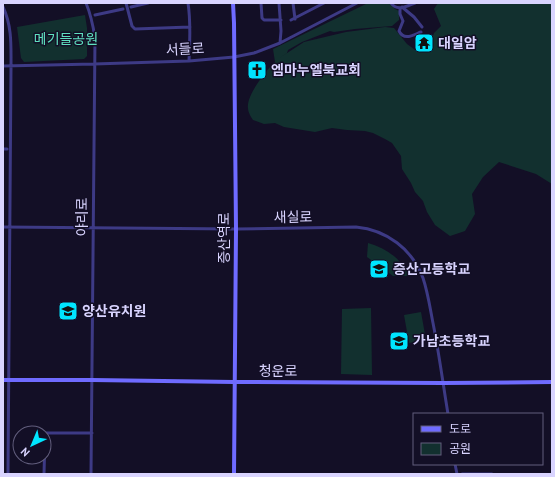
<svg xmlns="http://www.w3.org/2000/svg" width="555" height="477" viewBox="0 0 555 477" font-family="'PT Sans','Noto Sans KR',sans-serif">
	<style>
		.green { fill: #12302f }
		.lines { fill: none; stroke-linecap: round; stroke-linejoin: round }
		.street { stroke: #3d3a85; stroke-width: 3 }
		.secondary { stroke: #6f6bff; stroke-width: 4 }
		.labels { text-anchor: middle; stroke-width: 3; stroke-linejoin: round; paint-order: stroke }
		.park-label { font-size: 14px; fill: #5fe0c0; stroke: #130f26 }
		.poi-label { font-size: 14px; font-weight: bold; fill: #d9d4ff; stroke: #130f26; text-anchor: start }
		.street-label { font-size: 14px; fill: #d9d4ff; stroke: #130f26 }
	</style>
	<rect width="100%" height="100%" fill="#130f26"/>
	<!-- green -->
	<path class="green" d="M 368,3 L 390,3 L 395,9 L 399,11 L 399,20 L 392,26 L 355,29 L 334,32 L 330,31 L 302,42 L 288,50 L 287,53 L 278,59 L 304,42 L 346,32 L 385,27 L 394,28 L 407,44 L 418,52 L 428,51 L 434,33 L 441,26 L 434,9 L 438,3 L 552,3 L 552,184 L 536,174 L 499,162 L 483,177 L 472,194 L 475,214 L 465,231 L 450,236 L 435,225 L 427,212 L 423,201 L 415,192 L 411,183 L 402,169 L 401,156 L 392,143 L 385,139 L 373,133 L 365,131 L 347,130 L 332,128 L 315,132 L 284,127 L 275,123 L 264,124 L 253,120 C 251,117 248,112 248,108 C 246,96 266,70 275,62 L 273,49 Z
		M 85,15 L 87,28 L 87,56 L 84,59 L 24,62 L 21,58 L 17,27 Z
		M 368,243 C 388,249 399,258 411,276 L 393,276 L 367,257 Z
		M 371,308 L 372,375 L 341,374 L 342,309 Z
		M 421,312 L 426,340 L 409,343 L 404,315 Z"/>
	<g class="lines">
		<!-- street -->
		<path class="street" d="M 86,3 C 91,15 93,25 95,38 L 91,474
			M 126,3 L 132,26 L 135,29 L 190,27
			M 188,3 C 191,22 190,42 189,61
			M 261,3 L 262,18 L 264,20 L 281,20
			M 279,3 L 281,31 L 280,43
			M 293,3 L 295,19
			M 391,3 C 397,12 407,6 415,3
			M 3,7 C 12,26 11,45 11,66 L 8,474
			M 131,7 L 148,3
			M 402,7 L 414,17 L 422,27
			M 400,8 L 400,14 L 403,21 L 399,31 C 404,41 413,35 421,32
			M 95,15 L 123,9
			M 291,20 L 324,3
			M 3,66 L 94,64 L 189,61 L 234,57 L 254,53 L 280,43 L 357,3
			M 3,149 L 7,149
			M 3,227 L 236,229 L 356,227 C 387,230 412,249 423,278 C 428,293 430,308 433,323 C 439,353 443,384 448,414
			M 455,464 L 457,474
			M 44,474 L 45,437 L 46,433 L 92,433
			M 462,474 L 492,474"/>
		<!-- secondary -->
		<path class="secondary" d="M 233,3 L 234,23 L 236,229 L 234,474
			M 3,380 L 92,380 L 234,382 L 443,383 L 552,382"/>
	</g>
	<!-- icons -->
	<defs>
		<g id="temple-square" transform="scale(1)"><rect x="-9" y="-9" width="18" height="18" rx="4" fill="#00e5ff" stroke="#130f26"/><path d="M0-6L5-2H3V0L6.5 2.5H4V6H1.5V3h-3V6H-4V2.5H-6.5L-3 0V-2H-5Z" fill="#111"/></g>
		<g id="church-square" transform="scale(1)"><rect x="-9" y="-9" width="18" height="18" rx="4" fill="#00e5ff" stroke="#130f26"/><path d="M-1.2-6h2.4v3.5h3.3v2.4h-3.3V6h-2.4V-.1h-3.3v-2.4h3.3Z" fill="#111"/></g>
		<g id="school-square" transform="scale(1)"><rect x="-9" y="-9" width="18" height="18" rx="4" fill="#00e5ff" stroke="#130f26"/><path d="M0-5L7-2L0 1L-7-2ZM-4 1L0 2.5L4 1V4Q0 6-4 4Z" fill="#111"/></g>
	</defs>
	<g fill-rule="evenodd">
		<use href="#temple-square" x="424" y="43"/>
		<use href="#church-square" x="257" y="70"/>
		<use href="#school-square" x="379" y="269"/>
		<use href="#school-square" x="68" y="311"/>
		<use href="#school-square" x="399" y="341"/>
	</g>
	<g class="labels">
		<!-- park labels -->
		<g class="park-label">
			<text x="66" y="44">메기들공원</text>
		</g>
		<!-- poi labels -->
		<g class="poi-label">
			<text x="438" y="48">대일암</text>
			<text x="271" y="75">엠마누엘북교회</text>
			<text x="393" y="274">증산고등학교</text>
			<text x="82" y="316">양산유치원</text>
			<text x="413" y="346">가남초등학교</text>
		</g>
		<!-- street labels -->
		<g class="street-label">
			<text transform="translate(185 49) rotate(-3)" y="5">서들로</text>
			<text transform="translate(82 217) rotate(-90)" y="5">야리로</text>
			<text transform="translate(293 217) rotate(-1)" y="5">새실로</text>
			<text transform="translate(224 238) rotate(-90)" y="5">증산역로</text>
			<text x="278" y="376">청운로</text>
		</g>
	</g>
	<!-- border -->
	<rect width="555" height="477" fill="none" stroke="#d9d4ff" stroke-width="8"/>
	<!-- legend -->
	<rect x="413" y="413" width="130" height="52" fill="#130f26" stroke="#625e7d"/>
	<rect x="421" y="426" width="20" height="6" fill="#6f6bff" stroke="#625e7d"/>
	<text x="449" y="433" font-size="12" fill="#d9d4ff">도로</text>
	<rect x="421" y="443" width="20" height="12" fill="#12302f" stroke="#625e7d"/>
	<text x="449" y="453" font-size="12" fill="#d9d4ff">공원</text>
	<!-- north arrow -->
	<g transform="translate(32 445) rotate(224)"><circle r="19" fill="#130f26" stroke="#625e7d"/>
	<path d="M0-3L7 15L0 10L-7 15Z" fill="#00e5ff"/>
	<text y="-6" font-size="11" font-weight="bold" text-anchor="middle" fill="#d9d4ff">N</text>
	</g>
</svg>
